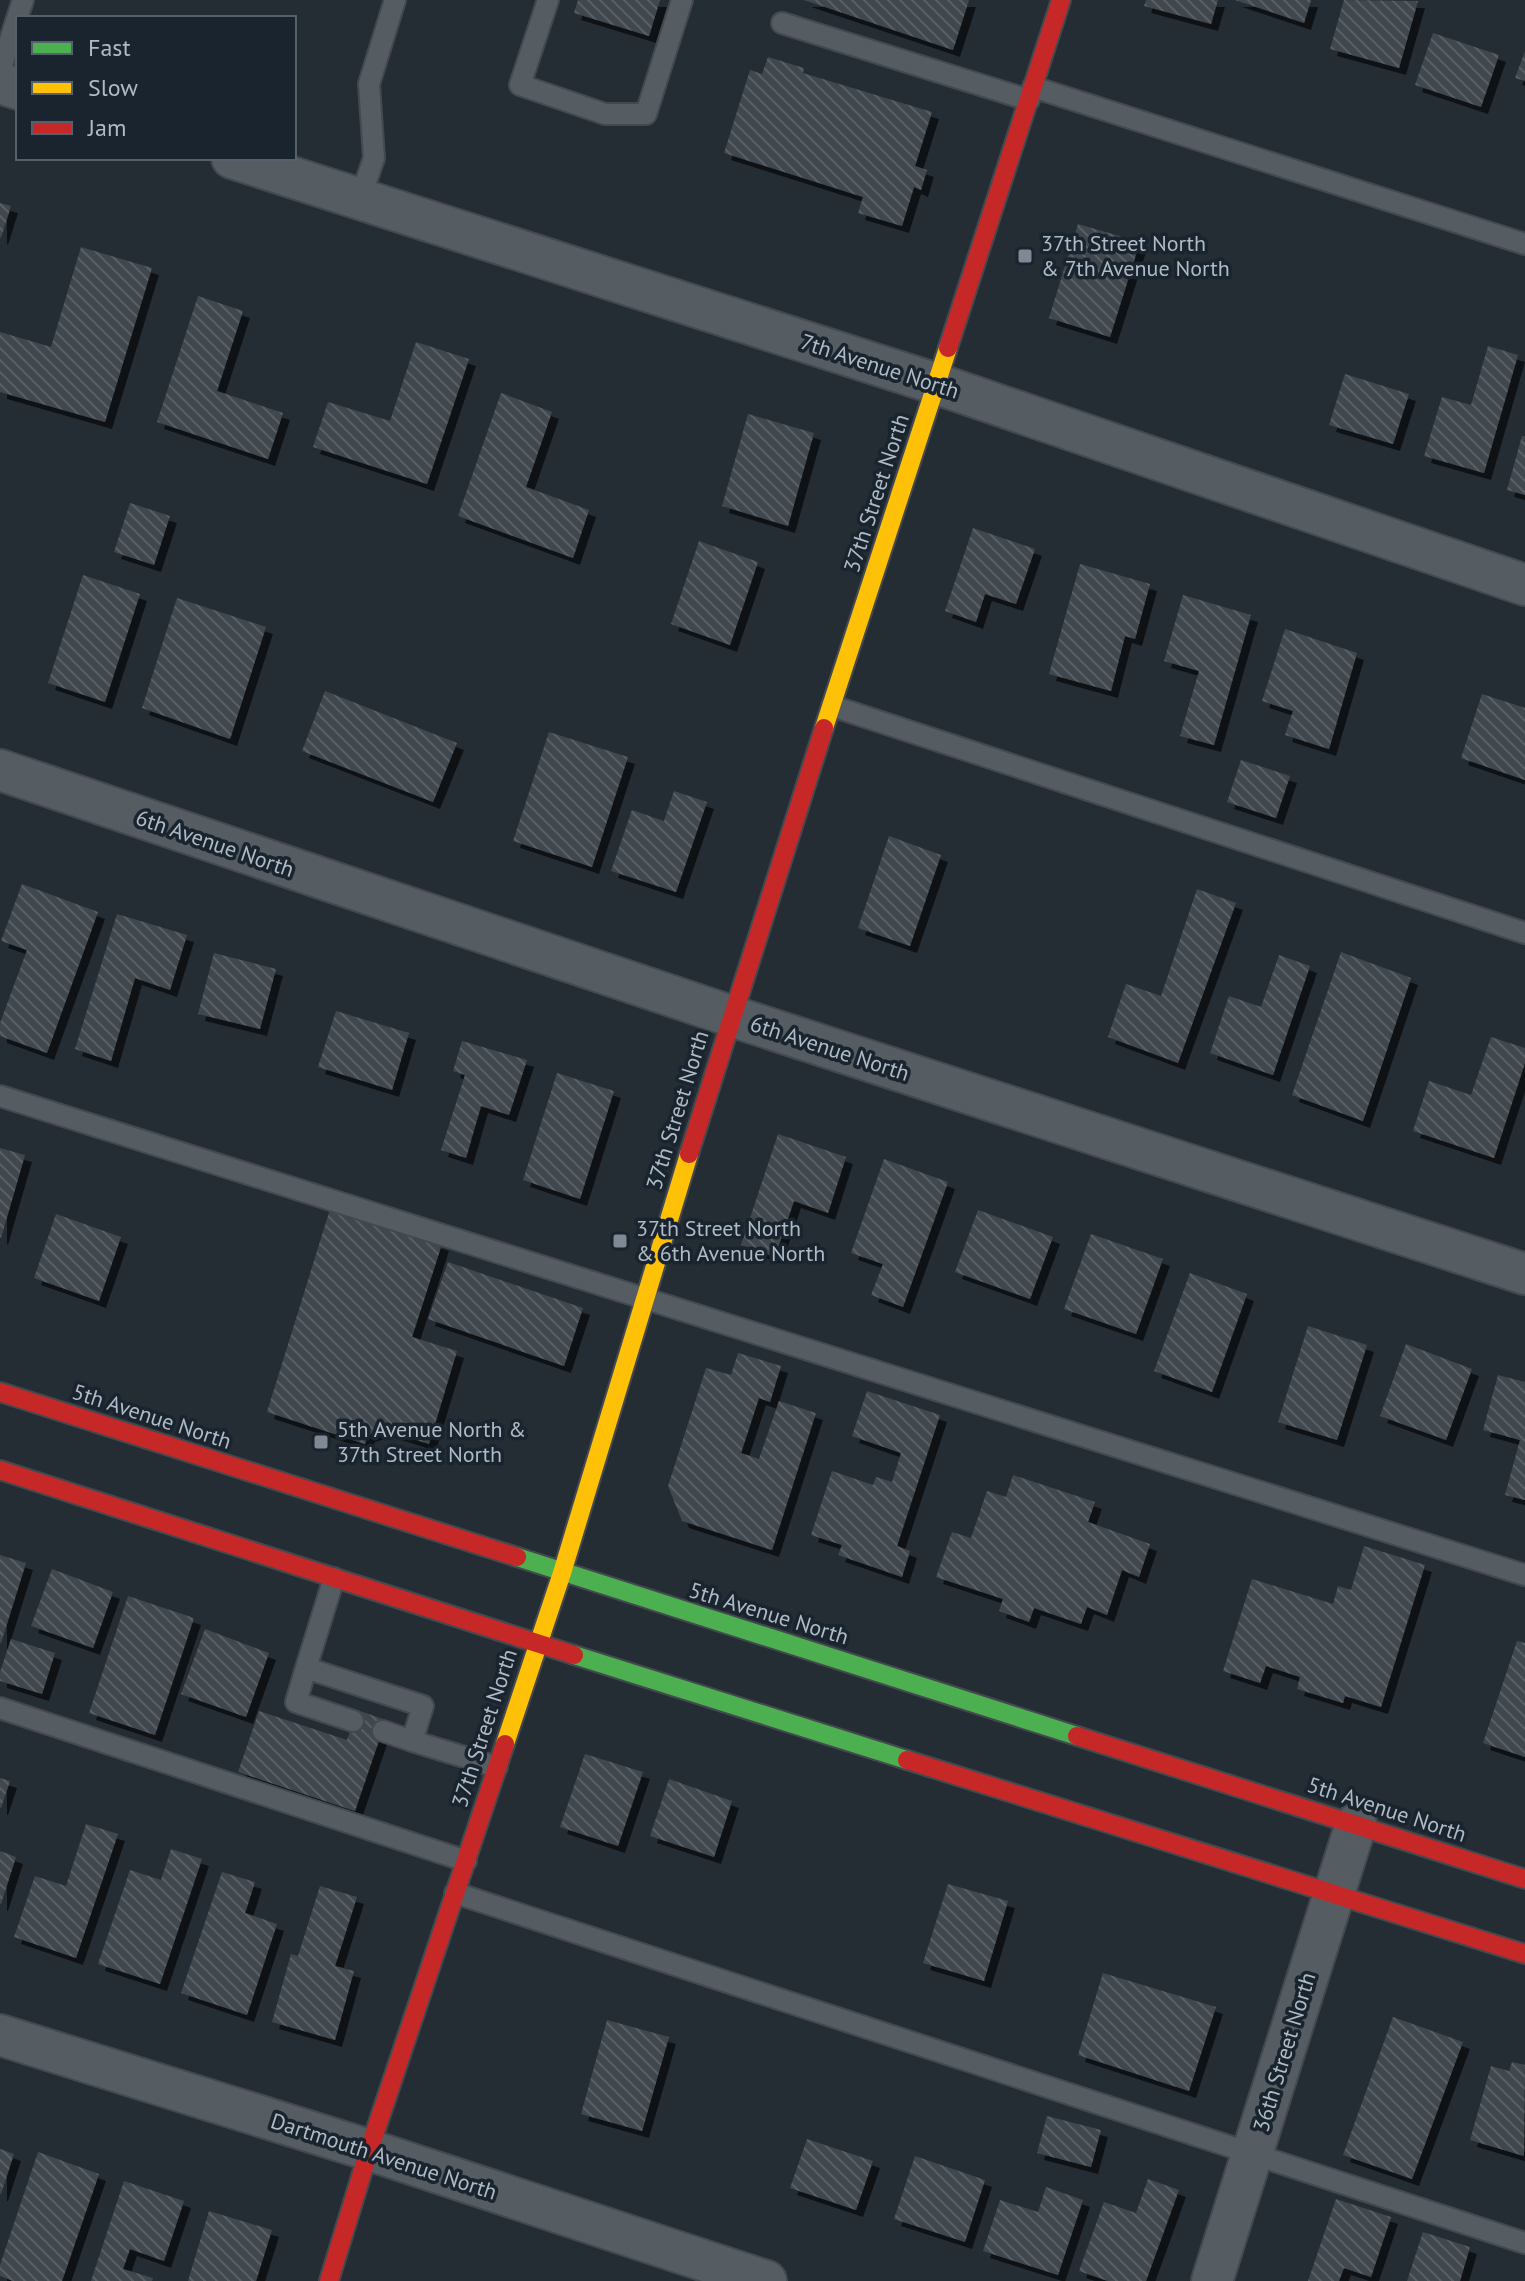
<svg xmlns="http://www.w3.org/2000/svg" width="1525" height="2281" viewBox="0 0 1525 2281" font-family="'PT Sans',sans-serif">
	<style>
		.building { fill: url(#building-back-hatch); filter: url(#shadow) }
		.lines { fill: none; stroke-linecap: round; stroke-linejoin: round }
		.lane-casing { stroke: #43494e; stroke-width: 24 }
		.street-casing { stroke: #43494e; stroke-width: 44 }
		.fast-casing { stroke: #43494e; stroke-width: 22 }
		.slow-casing { stroke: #43494e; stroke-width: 22 }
		.jam-casing { stroke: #43494e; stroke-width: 22 }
		.lane { stroke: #555c62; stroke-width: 20 }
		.street { stroke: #555c62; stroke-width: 40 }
		.fast { stroke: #4caf50; stroke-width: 18 }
		.slow { stroke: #ffc107; stroke-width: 18 }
		.jam { stroke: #c62828; stroke-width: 18 }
		.poi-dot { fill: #7e8993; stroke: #19242e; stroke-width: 3 }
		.labels { text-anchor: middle; stroke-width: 7; stroke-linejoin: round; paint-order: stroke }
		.poi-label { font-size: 22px; fill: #aebac6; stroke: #19242e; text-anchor: start }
		.street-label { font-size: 22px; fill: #aebac6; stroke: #19242e }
	</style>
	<defs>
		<pattern id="building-back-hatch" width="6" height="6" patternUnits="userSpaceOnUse" patternTransform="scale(2)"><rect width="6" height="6" fill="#40474d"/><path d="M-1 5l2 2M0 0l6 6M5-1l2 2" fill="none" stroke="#595f65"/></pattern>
		<filter id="shadow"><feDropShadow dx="7" dy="7" stdDeviation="0" flood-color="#0009"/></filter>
	</defs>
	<rect width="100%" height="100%" fill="#252d34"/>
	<!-- building -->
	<path class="building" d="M 578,0 L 660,0 L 649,36 L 574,13 Z
		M 804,0 L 969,0 L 953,50 Z
		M 1146,0 L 1218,0 L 1211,24 L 1144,6 Z
		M 1235,0 L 1311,0 L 1304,23 Z
		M 1344,0 L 1418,1 L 1399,68 L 1330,49 Z
		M 1433,33 L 1499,55 L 1481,107 L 1415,85 Z
		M 1525,51 L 1525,81 L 1515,78 Z
		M 768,57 L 804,68 L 803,73 L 932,112 L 915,166 L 927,170 L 921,190 L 914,187 L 902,226 L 858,213 L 863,197 L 724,153 L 750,70 L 762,74 Z
		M 0,203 L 11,206 L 1,238 L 0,237 Z
		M 1078,224 L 1140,242 L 1110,337 L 1049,318 Z
		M 81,247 L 152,268 L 105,422 L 0,392 L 0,332 L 51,347 Z
		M 198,296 L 243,311 L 217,391 L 283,413 L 268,459 L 157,422 Z
		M 416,342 L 469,359 L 427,484 L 313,447 L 328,402 L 390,421 Z
		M 1488,346 L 1518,355 L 1484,473 L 1424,456 L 1442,397 L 1471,405 Z
		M 1345,374 L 1409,394 L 1393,444 L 1329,425 Z
		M 501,393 L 552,412 L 526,487 L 589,510 L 573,558 L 458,516 Z
		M 748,414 L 814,433 L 788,526 L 722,506 Z
		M 1522,436 L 1525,436 L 1525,495 L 1507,490 Z
		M 130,503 L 170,516 L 154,565 L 114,552 Z
		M 973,528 L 1035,549 L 1016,604 L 985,594 L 976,622 L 945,611 Z
		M 699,541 L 758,562 L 730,645 L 671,624 Z
		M 1080,564 L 1150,584 L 1135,639 L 1125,636 L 1111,691 L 1049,674 Z
		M 83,575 L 140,594 L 105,702 L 48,683 Z
		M 1183,595 L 1251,615 L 1214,745 L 1180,736 L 1199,671 L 1164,661 Z
		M 177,598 L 266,627 L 230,739 L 142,708 Z
		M 1285,629 L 1357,653 L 1329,749 L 1285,735 L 1293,711 L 1262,701 Z
		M 325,691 L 457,743 L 433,802 L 302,751 Z
		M 1482,694 L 1525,708 L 1525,780 L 1461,758 Z
		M 549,732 L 628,757 L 592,867 L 513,841 Z
		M 1241,760 L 1290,776 L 1276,818 L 1227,802 Z
		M 674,791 L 707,802 L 676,892 L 611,871 L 632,810 L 664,821 Z
		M 889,836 L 941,855 L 910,946 L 858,928 Z
		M 22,884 L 98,912 L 47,1053 L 0,1036 L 0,1023 L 27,950 L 1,941 Z
		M 1197,889 L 1236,903 L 1178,1063 L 1108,1037 L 1126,984 L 1161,996 Z
		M 117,914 L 187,935 L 170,990 L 135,978 L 111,1061 L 75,1049 Z
		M 1341,952 L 1411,978 L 1363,1121 L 1292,1095 Z
		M 214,953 L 276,969 L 260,1029 L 198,1014 Z
		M 1279,955 L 1310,966 L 1273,1075 L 1210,1053 L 1229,996 L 1261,1007 Z
		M 336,1011 L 409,1033 L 392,1090 L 318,1067 Z
		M 1491,1037 L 1525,1048 L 1525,1063 L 1494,1158 L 1413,1131 L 1429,1081 L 1471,1095 Z
		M 462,1041 L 527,1060 L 509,1115 L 481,1106 L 466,1158 L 441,1150 L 465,1075 L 453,1071 Z
		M 557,1073 L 614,1091 L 580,1199 L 523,1180 Z
		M 778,1134 L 846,1157 L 828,1213 L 794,1201 L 775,1257 L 741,1245 Z
		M 0,1148 L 25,1155 L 1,1238 L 0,1237 Z
		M 884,1159 L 948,1182 L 903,1307 L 871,1295 L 883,1264 L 851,1253 Z
		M 331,1206 L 442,1244 L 412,1337 L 457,1351 L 429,1444 L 385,1430 L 368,1435 L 365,1444 L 267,1412 Z
		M 978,1210 L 1053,1237 L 1030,1299 L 955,1272 Z
		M 56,1214 L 121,1237 L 99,1301 L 34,1278 Z
		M 1091,1234 L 1163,1259 L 1136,1334 L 1064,1309 Z
		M 448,1262 L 583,1308 L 564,1366 L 428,1319 Z
		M 1190,1273 L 1247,1294 L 1212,1392 L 1154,1371 Z
		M 1308,1326 L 1367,1345 L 1337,1440 L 1278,1422 Z
		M 1406,1344 L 1472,1369 L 1446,1440 L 1380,1416 Z
		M 738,1353 L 781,1366 L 770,1402 L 759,1398 L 741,1453 L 759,1459 L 779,1401 L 816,1413 L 772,1550 L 682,1521 L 668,1486 L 706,1368 L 731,1375 Z
		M 1498,1375 L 1525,1382 L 1525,1500 L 1505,1495 L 1520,1440 L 1483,1430 Z
		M 867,1391 L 940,1415 L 897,1546 L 910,1551 L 902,1577 L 838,1555 L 842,1545 L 811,1535 L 832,1471 L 873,1485 L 876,1477 L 892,1482 L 901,1453 L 852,1436 Z
		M 1013,1475 L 1095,1502 L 1088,1522 L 1150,1544 L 1139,1577 L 1122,1570 L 1107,1615 L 1087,1607 L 1081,1624 L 1034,1608 L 1029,1622 L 999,1611 L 1003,1599 L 936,1577 L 952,1532 L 971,1538 L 987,1491 L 1006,1497 Z
		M 1364,1546 L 1425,1565 L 1381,1707 L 1345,1696 L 1343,1703 L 1297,1689 L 1300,1677 L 1266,1666 L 1260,1683 L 1223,1671 L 1252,1579 L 1333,1604 L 1338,1586 L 1351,1590 Z
		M 0,1555 L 26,1563 L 1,1643 L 0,1643 Z
		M 52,1569 L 113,1592 L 93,1648 L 31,1626 Z
		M 128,1596 L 194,1618 L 155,1735 L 89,1713 Z
		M 205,1629 L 269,1653 L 246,1717 L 181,1694 Z
		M 11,1639 L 55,1653 L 42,1694 L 0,1681 L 0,1672 Z
		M 1517,1641 L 1525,1643 L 1525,1757 L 1483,1743 Z
		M 357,1710 L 386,1720 L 355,1811 L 238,1772 L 259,1711 L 347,1740 Z
		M 585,1754 L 643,1772 L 618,1846 L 560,1827 Z
		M 0,1778 L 10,1781 L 1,1808 L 0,1808 Z
		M 669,1779 L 732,1801 L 714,1857 L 650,1836 Z
		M 86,1824 L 118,1834 L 76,1958 L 14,1937 L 35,1876 L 66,1886 Z
		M 171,1849 L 202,1859 L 160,1984 L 98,1964 L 130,1870 L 161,1880 Z
		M 0,1851 L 16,1857 L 1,1904 L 0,1904 Z
		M 222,1872 L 255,1882 L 245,1913 L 277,1924 L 247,2015 L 181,1993 Z
		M 948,1884 L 1008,1901 L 984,1981 L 923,1963 Z
		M 320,1886 L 357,1897 L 335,1966 L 354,1971 L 335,2040 L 272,2022 L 291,1954 L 298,1956 Z
		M 1103,1973 L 1216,2007 L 1189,2091 L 1078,2055 Z
		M 1393,2017 L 1463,2042 L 1412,2179 L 1343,2155 Z
		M 607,2020 L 669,2037 L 642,2131 L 581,2114 Z
		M 1512,2062 L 1525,2065 L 1524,2156 L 1470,2140 L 1491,2066 L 1509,2071 Z
		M 1047,2116 L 1101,2130 L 1091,2167 L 1037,2153 Z
		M 807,2139 L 873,2161 L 856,2210 L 790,2188 Z
		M 0,2149 L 14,2154 L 1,2194 L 0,2194 Z
		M 38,2152 L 99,2174 L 62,2281 L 13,2281 L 0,2276 L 0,2265 Z
		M 915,2156 L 985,2180 L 965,2242 L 894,2219 Z
		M 1148,2179 L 1179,2190 L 1146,2281 L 1108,2281 L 1079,2271 L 1104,2202 L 1136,2213 Z
		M 124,2181 L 184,2201 L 164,2261 L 130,2249 L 123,2269 L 153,2278 L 152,2281 L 91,2281 Z
		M 1046,2187 L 1083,2200 L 1058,2275 L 983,2251 L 1000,2200 L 1038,2212 Z
		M 1336,2199 L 1391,2217 L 1371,2277 L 1344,2268 L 1339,2281 L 1308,2281 Z
		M 209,2211 L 272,2230 L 256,2281 L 188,2281 Z
		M 1423,2232 L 1470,2247 L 1460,2281 L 1407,2281 Z"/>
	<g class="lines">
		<!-- lane casing -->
		<g class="lane-casing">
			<path id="lane" d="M 548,0 L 520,85 L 605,114 L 646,114 L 682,0
				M 782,23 L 1029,100
				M 0,71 L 23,0
				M 1033,87 L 1525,244
				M 360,199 L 374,158 L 369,84 L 395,0
				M 832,706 L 1525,933
				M 0,1096 L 1525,1575
				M 334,1578 L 306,1668 L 423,1706 L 412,1741 L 497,1767
				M 306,1668 L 296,1702 L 353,1721
				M 0,1708 L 466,1861
				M 383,1731 L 412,1741
				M 455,1893 L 1525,2243"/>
		</g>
		<!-- street casing -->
		<g class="street-casing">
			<path id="street" d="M 0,83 L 18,89
				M 232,158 L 937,384 L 1525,585
				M 0,770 L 731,1016 L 1525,1274
				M 0,2035 L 369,2150 L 766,2281
				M 1212,2281 L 1356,1824"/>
		</g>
		<!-- fast casing -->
		<g class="fast-casing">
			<path id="fast" d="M 517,1557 L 1077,1736
				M 574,1655 L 907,1760"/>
		</g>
		<!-- slow casing -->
		<g class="slow-casing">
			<path id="slow" d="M 824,728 L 948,348
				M 505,1744 L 562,1573 L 689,1154"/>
		</g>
		<!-- jam casing -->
		<g class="jam-casing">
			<path id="jam" d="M 948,348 L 1061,0
				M 689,1154 L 824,728
				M 0,1392 L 517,1557
				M 0,1470 L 574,1655
				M 1077,1736 L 1525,1879
				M 907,1760 L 1525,1954
				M 329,2281 L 369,2150 L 505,1744"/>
		</g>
		<!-- lane -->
		<use href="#lane" class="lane"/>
		<!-- street -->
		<use href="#street" class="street"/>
		<!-- fast -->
		<use href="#fast" class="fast"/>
		<!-- slow -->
		<use href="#slow" class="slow"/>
		<!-- jam -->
		<use href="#jam" class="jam"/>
	</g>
	<!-- markers -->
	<g class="poi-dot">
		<rect x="1017" y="248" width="16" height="16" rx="4"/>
		<rect x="612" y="1233" width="16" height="16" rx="4"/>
		<rect x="313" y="1434" width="16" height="16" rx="4"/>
	</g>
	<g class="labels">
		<!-- poi labels -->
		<g class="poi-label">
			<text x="1041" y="251">37th Street North<tspan x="1041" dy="25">&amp; 7th Avenue North</tspan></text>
			<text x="636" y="1236">37th Street North<tspan x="636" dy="25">&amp; 6th Avenue North</tspan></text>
			<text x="337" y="1437">5th Avenue North &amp;<tspan x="337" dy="25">37th Street North</tspan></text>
		</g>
		<!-- street labels -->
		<g class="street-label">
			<text transform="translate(880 366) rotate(18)" y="8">7th Avenue North</text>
			<text transform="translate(876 493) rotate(-72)" y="8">37th Street North</text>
			<text transform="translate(215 843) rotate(19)" y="8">6th Avenue North</text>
			<text transform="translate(830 1048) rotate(18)" y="8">6th Avenue North</text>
			<text transform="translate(677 1110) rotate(-73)" y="8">37th Street North</text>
			<text transform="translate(152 1416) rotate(18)" y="8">5th Avenue North</text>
			<text transform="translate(769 1613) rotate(17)" y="8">5th Avenue North</text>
			<text transform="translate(484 1728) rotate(-72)" y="8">37th Street North</text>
			<text transform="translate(1387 1809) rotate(18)" y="8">5th Avenue North</text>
			<text transform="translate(1284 2052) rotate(-73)" y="8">36th Street North</text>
			<text transform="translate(384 2156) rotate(18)" y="8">Dartmouth Avenue North</text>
		</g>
	</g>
	<!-- legend -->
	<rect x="16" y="16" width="280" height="144" fill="#19242e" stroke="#55606b" stroke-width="2"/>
	<rect x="32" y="42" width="40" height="12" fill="#4caf50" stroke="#55606b" stroke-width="2"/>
	<text x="88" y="56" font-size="24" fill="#aebac6">Fast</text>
	<rect x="32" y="82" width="40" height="12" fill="#ffc107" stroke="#55606b" stroke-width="2"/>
	<text x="88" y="96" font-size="24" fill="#aebac6">Slow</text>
	<rect x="32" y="122" width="40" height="12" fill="#c62828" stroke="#55606b" stroke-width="2"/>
	<text x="88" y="136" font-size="24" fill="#aebac6">Jam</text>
</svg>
